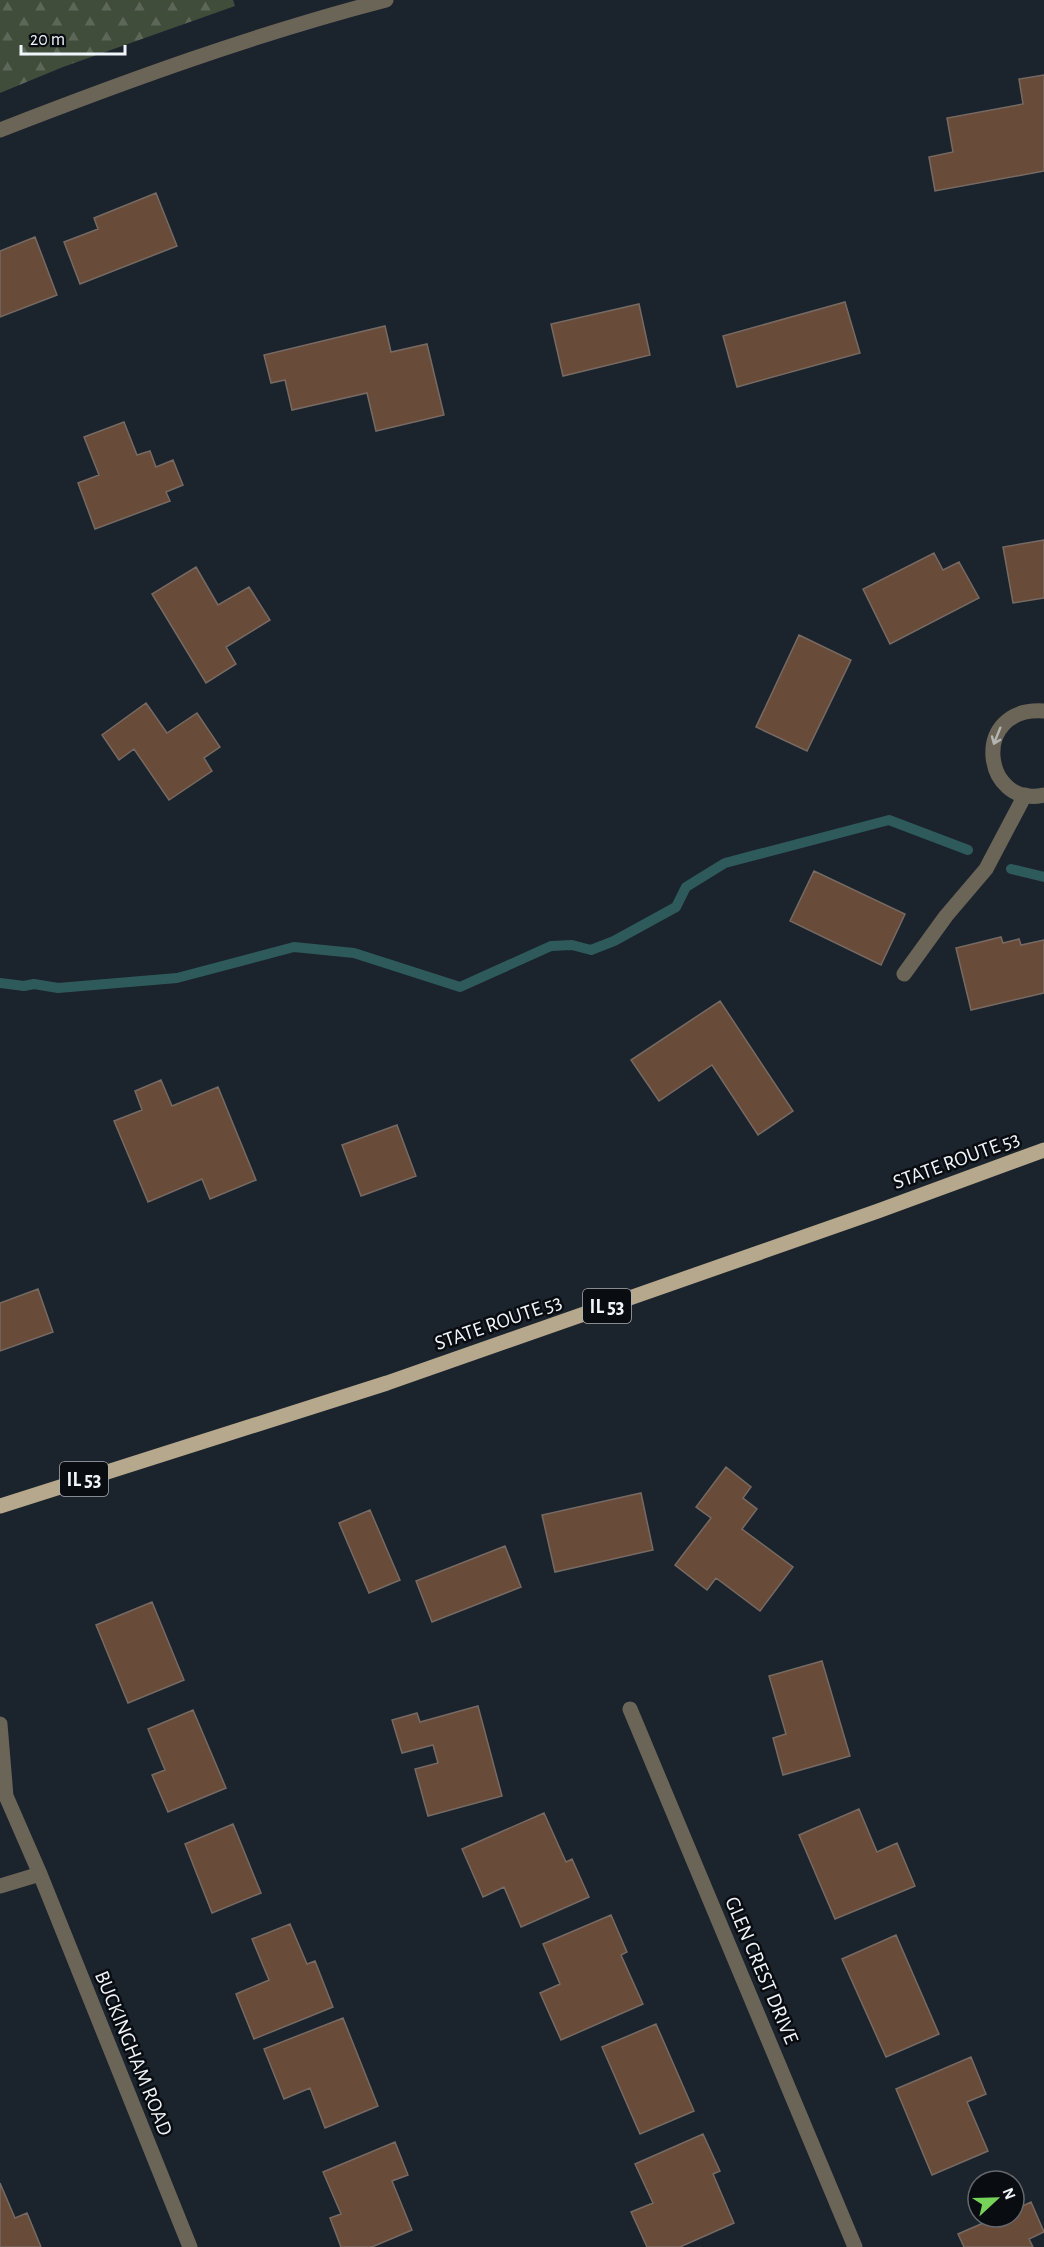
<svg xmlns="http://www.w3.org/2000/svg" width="1044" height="2247" viewBox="0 0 1044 2247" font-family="'Alegreya Sans',sans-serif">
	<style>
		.forest { fill: url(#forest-firs) }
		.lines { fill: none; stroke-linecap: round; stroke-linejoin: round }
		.stream { stroke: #2e5a5c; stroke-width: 10 }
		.building { fill: #694b3a; stroke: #766a63; stroke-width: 1.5 }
		.lane { stroke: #6b6558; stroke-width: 15 }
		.street { stroke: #6b6558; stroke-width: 15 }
		.primary { stroke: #b5a88c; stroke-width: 15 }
		.oneway { stroke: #b4b4b1 }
		.labels { text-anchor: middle; stroke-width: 5; stroke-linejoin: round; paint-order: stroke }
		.shield { fill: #090c10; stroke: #aaafb4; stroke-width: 1.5 }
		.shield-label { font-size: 20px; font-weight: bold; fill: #eff5fa }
		.street-label { font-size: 21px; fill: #eff5fa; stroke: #090c10 }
	</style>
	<defs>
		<pattern id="forest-firs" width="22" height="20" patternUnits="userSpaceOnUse" patternTransform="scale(1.5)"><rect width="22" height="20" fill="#404d3b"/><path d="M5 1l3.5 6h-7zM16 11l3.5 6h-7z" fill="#5c6758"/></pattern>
	</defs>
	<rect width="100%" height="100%" fill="#1b232c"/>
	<!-- forest -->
	<path class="forest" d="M 0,0 L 233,0 L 235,6 L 63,67 L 0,93 Z"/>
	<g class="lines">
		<!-- stream -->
		<path class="stream" d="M 1011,869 L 1044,877
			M 0,983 L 24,986 L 34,984 L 58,988 L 177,978 L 294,947 L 354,953 L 460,987 L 551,946 L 572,945 L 591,950 L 614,941 L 676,907 L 686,887 L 725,863 L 889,820 L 968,850"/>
	</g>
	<!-- building -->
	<path class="building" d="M 1044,75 L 1044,171 L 935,191 L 929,157 L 953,152 L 947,118 L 1023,104 L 1019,79 Z
		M 156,193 L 177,246 L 80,284 L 64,242 L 98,229 L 94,218 Z
		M 35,237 L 57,295 L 0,317 L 0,251 Z
		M 845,302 L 860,353 L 737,387 L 723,336 Z
		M 639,304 L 650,355 L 563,376 L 551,324 Z
		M 385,326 L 391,352 L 427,344 L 444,415 L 376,431 L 367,393 L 292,410 L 285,380 L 271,383 L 264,355 Z
		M 124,422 L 137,455 L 150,451 L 156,467 L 173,460 L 183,485 L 166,492 L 170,501 L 95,529 L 78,483 L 99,475 L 84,437 Z
		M 1044,540 L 1044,598 L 1013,603 L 1003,547 Z
		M 934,553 L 943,570 L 959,562 L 979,598 L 890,644 L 863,589 Z
		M 196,567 L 218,605 L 249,587 L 270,620 L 226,647 L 236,664 L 206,683 L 152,594 Z
		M 799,635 L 851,660 L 807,751 L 756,727 Z
		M 146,703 L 167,733 L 197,713 L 220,747 L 204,758 L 212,771 L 169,800 L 134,749 L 119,760 L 102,735 Z
		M 814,871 L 905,914 L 881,965 L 790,921 Z
		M 1001,937 L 1003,943 L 1019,939 L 1021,945 L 1044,940 L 1044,993 L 971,1010 L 956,948 Z
		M 720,1001 L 793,1111 L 758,1135 L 712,1065 L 659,1101 L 631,1060 Z
		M 161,1080 L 172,1106 L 218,1087 L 256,1180 L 210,1199 L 202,1179 L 148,1202 L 114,1121 L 142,1110 L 135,1091 Z
		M 397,1125 L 416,1176 L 361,1196 L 342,1145 Z
		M 38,1289 L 53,1332 L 0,1351 L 0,1303 Z
		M 726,1467 L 751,1487 L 743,1498 L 757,1509 L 742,1529 L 793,1567 L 760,1611 L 716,1578 L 707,1590 L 675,1565 L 711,1518 L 696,1507 Z
		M 641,1493 L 653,1550 L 555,1572 L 542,1515 Z
		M 370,1510 L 400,1580 L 369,1593 L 339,1523 Z
		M 505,1546 L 521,1587 L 432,1622 L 416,1581 Z
		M 152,1602 L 184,1680 L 128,1703 L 96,1625 Z
		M 822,1661 L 850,1756 L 783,1775 L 773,1738 L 786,1734 L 769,1676 Z
		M 478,1706 L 502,1796 L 428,1816 L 415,1769 L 438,1763 L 433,1745 L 402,1753 L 392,1720 L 417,1713 L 420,1722 Z
		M 193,1710 L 226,1788 L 168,1812 L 152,1775 L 165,1770 L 148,1729 Z
		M 859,1809 L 877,1852 L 897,1843 L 915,1886 L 835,1919 L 799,1835 Z
		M 544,1813 L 566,1862 L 572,1859 L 589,1897 L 521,1927 L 504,1887 L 483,1897 L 462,1849 Z
		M 233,1824 L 261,1893 L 212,1913 L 185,1844 Z
		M 611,1915 L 627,1952 L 621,1955 L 643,2004 L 561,2040 L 540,1993 L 560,1984 L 543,1944 Z
		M 290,1924 L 307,1964 L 315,1961 L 333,2007 L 254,2039 L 236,1994 L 269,1980 L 252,1939 Z
		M 896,1935 L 939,2034 L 886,2057 L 842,1959 Z
		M 343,2018 L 378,2106 L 325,2128 L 310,2088 L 284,2099 L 264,2049 Z
		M 656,2024 L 694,2111 L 640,2134 L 602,2047 Z
		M 971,2057 L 986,2094 L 967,2102 L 988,2151 L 932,2175 L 896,2089 Z
		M 703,2134 L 720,2171 L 713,2174 L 734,2223 L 680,2247 L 647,2247 L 631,2212 L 653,2203 L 635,2164 Z
		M 395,2142 L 408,2175 L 392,2181 L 412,2230 L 372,2247 L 341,2247 L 330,2218 L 341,2214 L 323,2172 Z
		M 0,2183 L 15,2218 L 27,2213 L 41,2247 L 0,2247 Z
		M 1031,2202 L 1044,2232 L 1029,2239 L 1033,2247 L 964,2247 L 958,2234 L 997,2217 L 1014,2217 L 1014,2210 Z"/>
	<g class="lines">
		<!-- lane -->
		<path class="lane" d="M 904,974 L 946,916 L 986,869 L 1025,795"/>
		<!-- street -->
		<path class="street" d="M 0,130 C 126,81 255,34 386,0
			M 1044,711 C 969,706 983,809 1044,795
			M 630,1709 L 855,2247
			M 0,1724 L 6,1796
			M 0,1789 L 6,1796 L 40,1874 L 190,2247
			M 0,1886 L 40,1874"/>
		<!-- primary -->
		<path class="primary" d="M 0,1506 L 387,1383 L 878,1211 L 1044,1150"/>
	</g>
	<!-- one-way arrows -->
	<defs><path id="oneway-shaft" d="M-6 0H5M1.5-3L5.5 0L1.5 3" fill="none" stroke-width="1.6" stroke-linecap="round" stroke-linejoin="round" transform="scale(1.5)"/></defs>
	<use class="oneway" href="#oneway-shaft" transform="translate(997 736) rotate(112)"/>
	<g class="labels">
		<!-- shield labels -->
		<g class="shield">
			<rect x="583" y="1289" width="48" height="34" rx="4.5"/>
			<rect x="60" y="1462" width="48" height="34" rx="4.5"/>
		</g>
		<g class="shield-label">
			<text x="607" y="1313">IL 53</text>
			<text x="84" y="1486">IL 53</text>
		</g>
		<!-- street labels -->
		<g class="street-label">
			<text transform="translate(956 1160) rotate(-20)" y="7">STATE ROUTE 53</text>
			<text transform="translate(498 1322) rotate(-19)" y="7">STATE ROUTE 53</text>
			<text transform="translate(762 1970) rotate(67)" y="7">GLEN CREST DRIVE</text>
			<text transform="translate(134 2053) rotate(68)" y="7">BUCKINGHAM ROAD</text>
		</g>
	</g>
	<!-- north arrow -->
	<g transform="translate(996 2199) rotate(68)"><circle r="28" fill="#090c10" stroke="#65696e" stroke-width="1.5"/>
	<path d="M0-4.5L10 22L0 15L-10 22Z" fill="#77d259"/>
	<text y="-9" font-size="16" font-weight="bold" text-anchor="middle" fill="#eff5fa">N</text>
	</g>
	<!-- scale -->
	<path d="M21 45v9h104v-9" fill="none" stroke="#eff5fa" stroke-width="3"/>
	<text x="30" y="45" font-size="18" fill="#eff5fa" stroke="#090c10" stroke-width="4.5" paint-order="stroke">20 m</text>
</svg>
